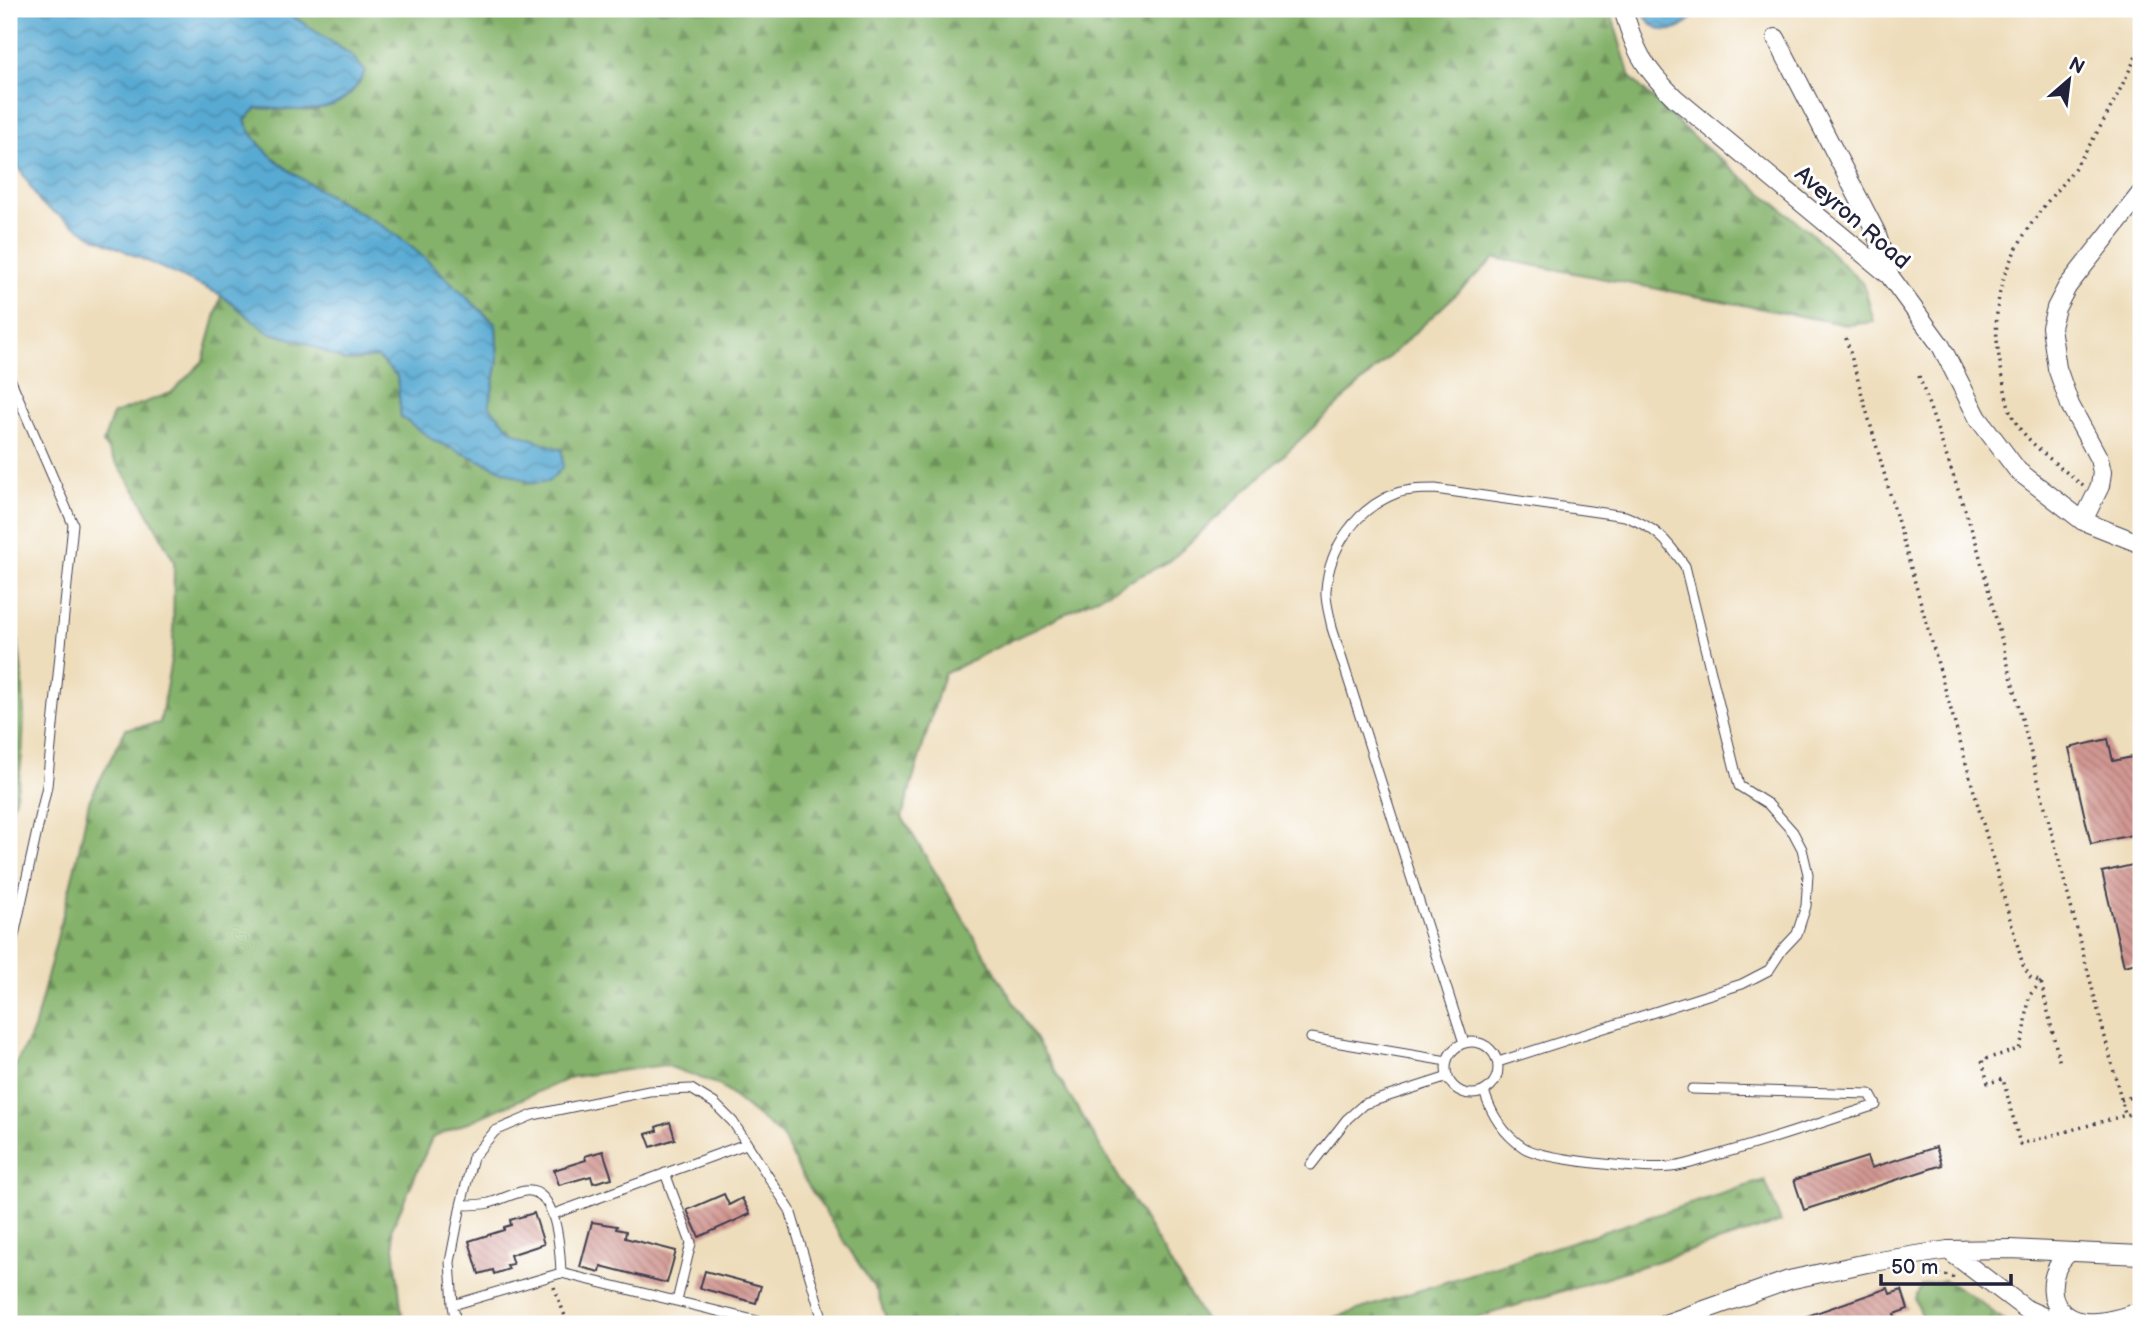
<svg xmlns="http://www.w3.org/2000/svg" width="2150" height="1333" viewBox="0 0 2150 1333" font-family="'Balsamiq Sans',sans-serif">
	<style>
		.forest { fill: url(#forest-firs); stroke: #536a53; stroke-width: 2 }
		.water { fill: url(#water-waves); stroke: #3d6687; stroke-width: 2 }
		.building { fill: url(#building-back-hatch) }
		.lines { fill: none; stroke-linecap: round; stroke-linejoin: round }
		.lane-casing { stroke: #413e4e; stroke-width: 11 }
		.street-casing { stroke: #413e4e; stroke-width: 20 }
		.path { stroke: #413e4e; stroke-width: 3.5; stroke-dasharray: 2 5; stroke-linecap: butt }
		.lane { stroke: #fff; stroke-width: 9 }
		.street { stroke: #fff; stroke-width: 18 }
		.labels { text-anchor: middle; stroke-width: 6; stroke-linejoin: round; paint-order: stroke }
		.street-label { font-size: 23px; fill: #22223b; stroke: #fff }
	</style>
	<defs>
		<pattern id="forest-firs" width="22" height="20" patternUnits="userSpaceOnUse" patternTransform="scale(1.75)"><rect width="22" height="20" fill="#84b26b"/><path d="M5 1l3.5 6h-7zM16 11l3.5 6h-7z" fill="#6c9059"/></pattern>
		<pattern id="water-waves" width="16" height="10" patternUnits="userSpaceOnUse" patternTransform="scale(1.75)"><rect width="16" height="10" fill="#58aad3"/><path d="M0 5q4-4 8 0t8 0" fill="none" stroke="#488aac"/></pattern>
		<pattern id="building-back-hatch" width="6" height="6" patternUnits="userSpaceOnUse" patternTransform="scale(1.75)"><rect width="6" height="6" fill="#d29792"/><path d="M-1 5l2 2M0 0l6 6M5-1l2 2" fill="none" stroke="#aa7b78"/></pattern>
	</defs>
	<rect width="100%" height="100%" fill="#fff"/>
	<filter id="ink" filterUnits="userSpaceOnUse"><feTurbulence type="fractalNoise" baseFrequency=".0143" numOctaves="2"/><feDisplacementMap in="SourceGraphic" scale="14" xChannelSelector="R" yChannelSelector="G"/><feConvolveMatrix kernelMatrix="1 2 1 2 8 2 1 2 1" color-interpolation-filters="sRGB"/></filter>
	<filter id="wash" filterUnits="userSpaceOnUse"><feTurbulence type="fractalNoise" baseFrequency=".00686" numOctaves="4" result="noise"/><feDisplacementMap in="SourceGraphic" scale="28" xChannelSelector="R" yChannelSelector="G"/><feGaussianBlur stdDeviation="1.57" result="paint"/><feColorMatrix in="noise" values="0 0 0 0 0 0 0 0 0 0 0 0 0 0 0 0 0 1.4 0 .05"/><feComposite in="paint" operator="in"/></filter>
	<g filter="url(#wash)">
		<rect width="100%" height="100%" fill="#edb"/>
		<!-- forest -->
		<path class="forest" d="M 276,9 L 1610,9 L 1630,77 L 1693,137 L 1810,232 L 1864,285 L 1874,322 L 1848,325 L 1495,258 L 1170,561 L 944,674 L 902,817 L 1207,1324 L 888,1324 L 877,1292 L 802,1176 L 782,1136 L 719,1085 L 665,1065 L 572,1077 L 432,1138 L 392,1228 L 403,1324 L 9,1324 L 9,1077 L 34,1029 L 78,855 L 89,801 L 126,729 L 160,723 L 173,648 L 174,561 L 140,498 L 103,443 L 113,414 L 171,393 L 203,361 L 221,295 L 268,332 L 304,342 L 345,361 L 377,357 L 397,376 L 401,417 L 562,450 L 513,432 L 489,406 L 498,361 L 496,324 C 461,293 425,255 387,229 C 345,202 263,168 245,120 L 257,108 L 316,111 L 350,55 L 285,11 Z
			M 9,608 C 28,662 29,764 9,817 Z
			M 1765,1180 L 1781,1222 L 1458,1324 L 1314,1324 Z
			M 1944,1280 L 1974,1297 L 2008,1324 L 1924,1324 L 1915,1299 L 1921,1286 Z"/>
		<!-- water -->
		<path class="water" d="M 9,9 L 276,9 L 285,11 L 351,55 L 365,71 C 343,121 302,109 257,108 L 245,120 C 262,168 346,202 387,229 C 426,255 461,293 496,325 L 498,361 L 489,406 L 513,432 L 562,450 L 563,467 L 548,482 L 531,483 L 435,441 L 401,417 L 397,376 L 377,357 L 345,361 L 304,342 L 268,332 L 221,295 L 92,236 L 41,204 L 9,151 Z
			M 1643,9 L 1695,9 C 1688,37 1650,38 1643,9 Z"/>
		<g id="blocks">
			<!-- building -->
			<path class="building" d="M 2108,739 L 2113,761 L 2132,757 L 2141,799 L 2141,833 L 2091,844 L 2069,748 Z
				M 2141,863 L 2141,962 L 2124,966 L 2102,872 Z
				M 670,1122 L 675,1139 L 651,1147 L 646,1134 L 657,1131 L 656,1127 Z
				M 1936,1147 L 1942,1165 L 1804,1210 L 1794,1180 L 1867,1157 L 1871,1168 Z
				M 603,1151 L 612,1178 L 593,1183 L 591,1176 L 559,1185 L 554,1170 L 586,1160 L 585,1156 Z
				M 724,1194 L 729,1205 L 742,1198 L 750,1214 L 699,1237 L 687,1210 Z
				M 534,1213 L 544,1244 L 510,1255 L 513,1264 L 507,1265 L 509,1269 L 494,1274 L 493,1270 L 479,1274 L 469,1241 L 504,1230 L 504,1227 L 511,1225 L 510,1220 Z
				M 592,1222 L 617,1226 L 616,1229 L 626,1231 L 625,1238 L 676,1251 L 667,1283 L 601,1266 L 600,1272 L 580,1267 Z
				M 705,1271 L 761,1286 L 756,1303 L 700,1288 Z
				M 1888,1288 L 1890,1294 L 1902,1290 L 1908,1309 L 1894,1314 L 1896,1321 L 1888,1324 L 1790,1324 L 1790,1322 Z"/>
		</g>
	</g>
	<g filter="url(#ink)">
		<use href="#blocks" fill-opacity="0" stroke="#413e4e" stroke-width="2"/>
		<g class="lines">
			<!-- lane casing -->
			<g class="lane-casing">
				<path id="lane" d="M 9,376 L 73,524 L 47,786 L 9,958
					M 1311,1038 L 1447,1061
					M1446 1068a26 26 0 1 1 52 0a26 26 0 1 1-52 0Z
					M 1464,1043 L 1332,628 C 1330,616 1325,602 1326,590 C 1329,547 1357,508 1397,493 C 1409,489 1423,489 1435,489 L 1625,516 C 1656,528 1666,539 1685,566 L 1739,786 L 1768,804 L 1793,832 L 1802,849 L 1808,874 L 1806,906 L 1797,934 L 1782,950 L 1769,970 L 1742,984 L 1498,1062
					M 1484,1091 C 1491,1114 1502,1133 1523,1147 C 1541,1160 1646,1170 1671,1167 C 1686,1166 1702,1159 1717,1155 C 1771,1140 1823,1122 1876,1105 L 1870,1094 L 1692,1089
					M 1311,1165 L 1347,1119 L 1364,1104 L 1448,1077
					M 665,1173 L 691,1243 L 677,1301
					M 461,1205 C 470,1205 480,1205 489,1203 C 501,1200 513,1193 525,1191 C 558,1187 560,1252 561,1273
					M 554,1214 L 746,1144
					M 453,1305 L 561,1273 L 770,1324
					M 456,1324 L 453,1305 L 450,1262 L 461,1205 L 473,1157 L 495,1131 L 533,1115 L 649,1091 L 691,1089 L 714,1103 L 733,1122 L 790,1210 L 824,1324"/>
			</g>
			<!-- street casing -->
			<g class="street-casing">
				<path id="street" d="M 1623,9 C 1635,51 1643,67 1675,98 L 1889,275 L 1941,346 L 1978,418 L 2018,471 L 2083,521 L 2141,544
					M 1776,38 L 1876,232 L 1889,275
					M 2083,521 L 2100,486 L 2102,472 L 2099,459 L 2070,405 L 2057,368 L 2051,327 L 2056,308 L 2067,287 L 2141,193
					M 1948,1250 L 2026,1309 L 2055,1322 L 2080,1321
					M 2070,1252 C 2047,1269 2044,1312 2078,1321 C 2095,1325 2126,1318 2141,1310
					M 1665,1324 L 1789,1280 L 1867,1263 L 1948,1250 L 2010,1249 L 2141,1255"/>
			</g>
			<!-- path -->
			<path class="path" d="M 1846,338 L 2023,965 L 2030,977 L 2041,982 L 2060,1064
				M 1919,376 L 1976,542 L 2125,1114
				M 2083,486 C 2061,467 2024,442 2012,415 C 2006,401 2004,383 2001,368 C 1987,299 2006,255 2048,201 C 2058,188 2069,177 2078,163 C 2103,126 2122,86 2141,46
				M 2041,982 L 2029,996 L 2025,1029 L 2019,1049 L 1982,1060 L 1988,1083 L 2003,1079 L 2020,1144 L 2141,1111
				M 2121,1100 L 2141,1094
				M 1932,1271 L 1955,1278
				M 554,1287 L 568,1324"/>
			<!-- lane -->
			<use href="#lane" class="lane"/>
			<!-- street -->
			<use href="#street" class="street"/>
		</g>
	</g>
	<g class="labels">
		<!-- street labels -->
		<g class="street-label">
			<text transform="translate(1853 217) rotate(41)" y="8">Aveyron Road</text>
		</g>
	</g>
	<!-- margin -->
	<rect width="2150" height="1333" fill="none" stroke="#fff" stroke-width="35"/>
	<!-- north arrow -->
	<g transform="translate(2069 80) rotate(28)" stroke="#ffffff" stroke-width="5" paint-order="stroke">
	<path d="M0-5L12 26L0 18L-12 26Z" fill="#22223b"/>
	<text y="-10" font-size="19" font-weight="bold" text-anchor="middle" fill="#22223b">N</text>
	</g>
	<!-- scale -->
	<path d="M1881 1274v10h130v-10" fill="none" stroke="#22223b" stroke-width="3.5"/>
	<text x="1891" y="1274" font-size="21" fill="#22223b" stroke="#ffffff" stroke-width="5" paint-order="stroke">50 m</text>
</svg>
